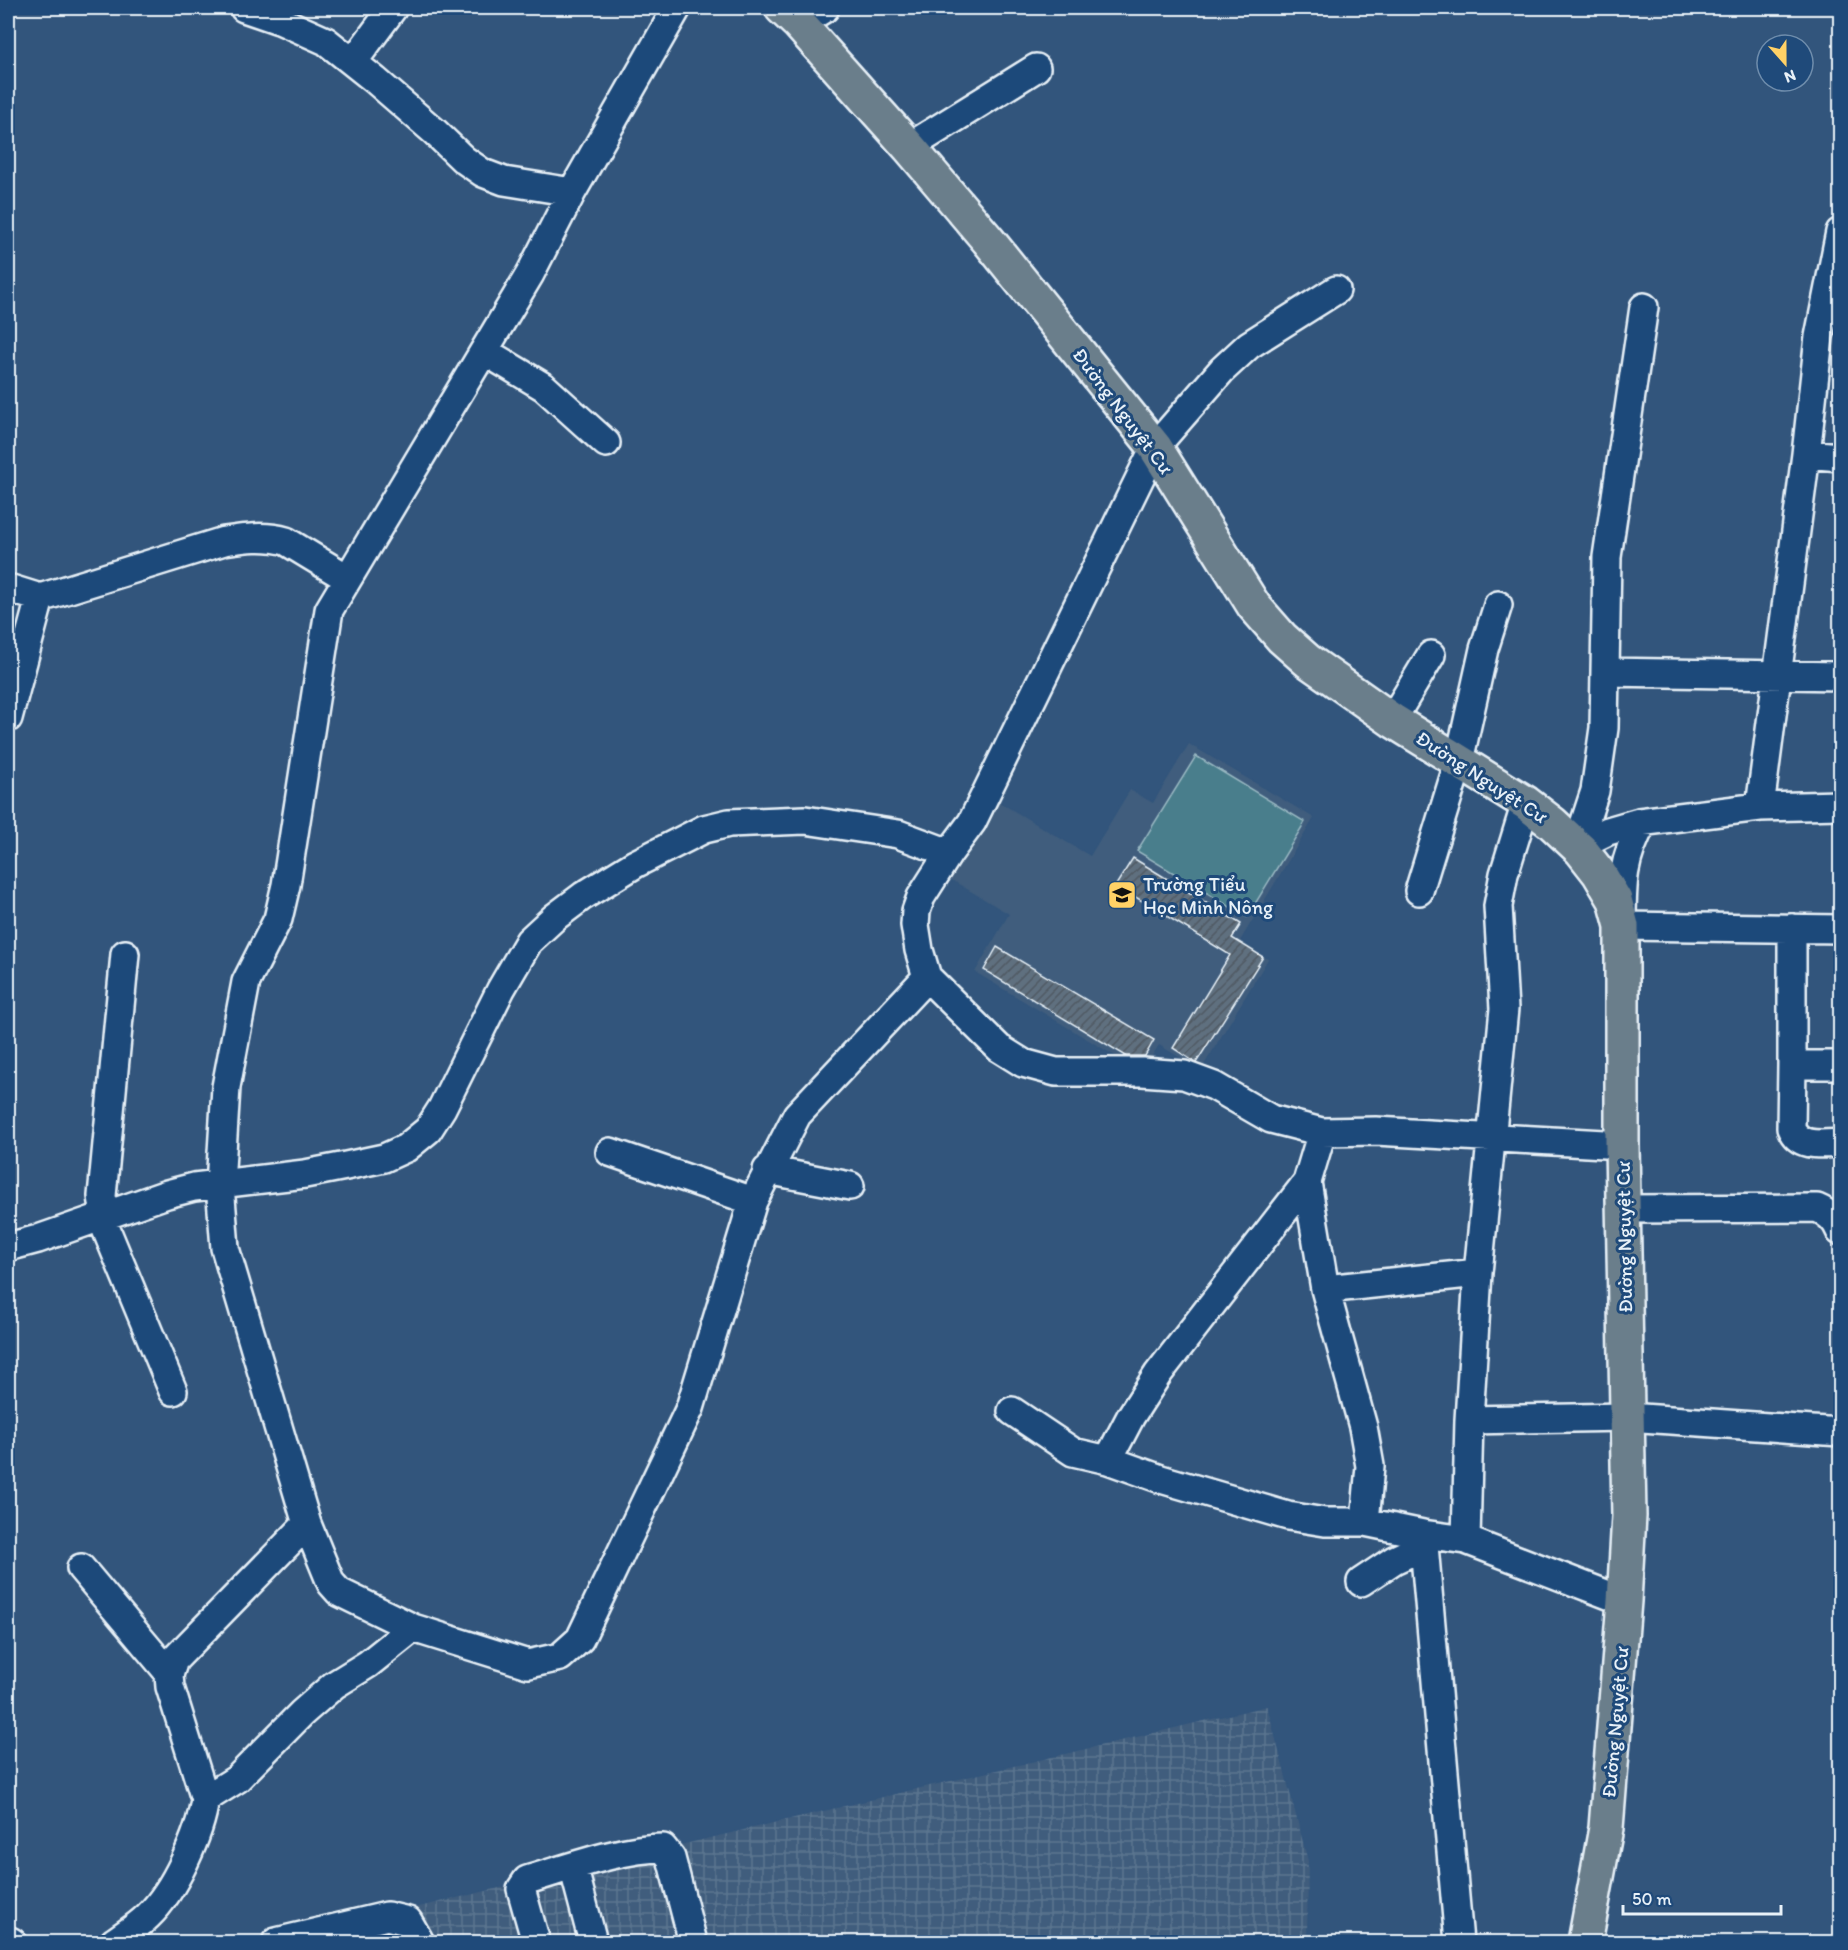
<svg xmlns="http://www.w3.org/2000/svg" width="1848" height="1950" viewBox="0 0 1848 1950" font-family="Itim,sans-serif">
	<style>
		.built { fill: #3f5d7d }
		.industrial { fill: url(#industrial-grid) }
		.grass { fill: #4a7e8c; stroke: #99b8c2; stroke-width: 1.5 }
		.building { fill: url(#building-hatch); stroke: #e8f1f8; stroke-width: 1.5 }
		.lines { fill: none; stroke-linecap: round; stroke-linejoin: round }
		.minor-casing { stroke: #e8f1f8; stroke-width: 32 }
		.highway-casing { stroke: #e8f1f8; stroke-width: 38 }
		.minor { stroke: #1f4a7a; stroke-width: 27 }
		.highway { stroke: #6b7e8b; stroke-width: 33 }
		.labels { text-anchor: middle; stroke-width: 6; stroke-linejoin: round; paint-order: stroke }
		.street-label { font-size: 20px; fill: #e8f1f8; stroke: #1f4a7a }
		.poi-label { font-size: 20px; fill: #e8f1f8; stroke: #1f4a7a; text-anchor: start }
	</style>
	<defs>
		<pattern id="industrial-grid" width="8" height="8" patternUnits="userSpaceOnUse" patternTransform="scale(1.5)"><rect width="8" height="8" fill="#3f5d7d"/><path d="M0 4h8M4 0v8" fill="none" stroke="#5b7590"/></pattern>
		<pattern id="building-hatch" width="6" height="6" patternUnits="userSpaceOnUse" patternTransform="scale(1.5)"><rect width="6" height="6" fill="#5e6f7f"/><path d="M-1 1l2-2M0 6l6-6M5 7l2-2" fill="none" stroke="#515a62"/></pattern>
	</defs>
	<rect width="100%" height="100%" fill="#32557c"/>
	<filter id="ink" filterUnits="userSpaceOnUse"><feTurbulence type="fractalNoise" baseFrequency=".0167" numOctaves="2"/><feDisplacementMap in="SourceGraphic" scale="12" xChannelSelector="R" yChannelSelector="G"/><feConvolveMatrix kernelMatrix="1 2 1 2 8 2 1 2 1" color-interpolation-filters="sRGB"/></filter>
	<g filter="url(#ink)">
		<!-- built -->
		<path class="built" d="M 1189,744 L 1314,818 L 1240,941 L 1268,959 L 1201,1070 L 1159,1045 L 1142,1072 L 975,972 L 1009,914 L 945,876 L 992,798 L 1090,856 L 1130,790 L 1153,803 Z"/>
		<!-- industrial -->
		<path class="industrial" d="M 1267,1706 L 1308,1861 L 1307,1942 L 271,1942 Z"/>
		<!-- grass -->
		<path class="grass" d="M 1196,756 L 1305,822 L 1247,917 L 1137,851 Z"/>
		<!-- building -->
		<path class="building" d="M 1133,858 L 1241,924 L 1232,938 L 1263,957 L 1196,1063 L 1173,1048 L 1230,955 L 1116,885 Z
			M 997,947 L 1154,1040 L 1145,1056 L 1126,1056 L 984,970 Z"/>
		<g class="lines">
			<!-- minor casing -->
			<g class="minor-casing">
				<path id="minor" d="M 244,8 L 279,20 L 326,41 L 375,80 L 435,132 L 463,159 L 483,173 L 504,181 L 572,192
					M 799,24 L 825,8
					M 353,62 L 393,8
					M 909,147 L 1036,68
					M 484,351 L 544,387 L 606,443
					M 1806,454 L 1840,457
					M 8,588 L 40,598 L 224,541 C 244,538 266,535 286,541 L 347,578
					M 1605,672 L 1840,676
					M 8,718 L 40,598
					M 1392,720 L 1431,655
					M 1760,807 L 1840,805
					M 1643,822 C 1622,860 1622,883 1622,926 L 1840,929
					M 1577,846 L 1608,831 L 1639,822 L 1760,807 L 1806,454 L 1819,337 L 1840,232
					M 1577,846 L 1595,791 L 1604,728 L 1607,557 L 1644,307
					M 949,853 L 921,897 L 916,911 L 915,925 L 919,950 L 927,977 L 999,1048 L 1023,1063 L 1056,1072 L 1142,1072 L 1184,1075 L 1214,1086 L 1271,1119 L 1322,1132 L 1376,1131 L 1622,1145
					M 1419,891 L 1459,761 L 1484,649 L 1498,605
					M 1792,928 L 1792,1065 L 1840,1065
					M 1792,1065 L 1791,1128 C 1799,1148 1822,1144 1840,1143
					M 1322,1132 L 1307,1182 L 1158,1374 L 1131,1416 L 1108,1460 L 1161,1479 L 1288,1516 L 1325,1522 L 1365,1522 L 1423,1534 L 1466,1540 L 1624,1601
					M 610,1152 L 753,1201
					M 767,1170 L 850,1186
					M 1307,1182 L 1325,1289 L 1363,1427 L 1370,1466 L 1365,1522
					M 1624,1209 L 1817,1208 C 1829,1213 1836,1220 1840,1231
					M 105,1216 L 102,1196 L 125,954
					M 101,1217 L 173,1391
					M 8,1247 L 38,1239 L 167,1194 L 194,1187 L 305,1174 L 346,1166 L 384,1158 L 406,1148 L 428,1130 L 442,1108 L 501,989 L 529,941 L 555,917 L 583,896 L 635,864 L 704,829 L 729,823 L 805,820 L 898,834 L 949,853 L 972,822 L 1155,447 L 1222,370 L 1249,345 L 1336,290
					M 1325,1289 L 1478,1273
					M 1012,1411 L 1073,1452 L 1108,1460
					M 1469,1420 L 1628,1417 L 1840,1432
					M 307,1524 L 331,1583 L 339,1592 L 413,1628 L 528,1664 L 560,1657 L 580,1639 L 690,1408 L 753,1201 L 797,1115 L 927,977
					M 1423,1534 L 1459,1942
					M 1466,1540 L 1469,1420 L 1478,1273 L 1504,1009 L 1498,906 L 1504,874 L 1526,803
					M 81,1568 L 169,1673
					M 1361,1582 L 1394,1560 L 1424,1546
					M 205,1799 L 237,1779 L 302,1713 L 334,1685 L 368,1664 L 413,1628
					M 573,1866 L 593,1942
					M 8,1940 L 12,1942
					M 114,1942 C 125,1934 138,1926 148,1916 C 174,1891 200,1835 205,1799 L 170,1687 L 169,1675 L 174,1660 L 307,1524 L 225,1248 L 220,1185 L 226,1087 L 246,982 L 278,919 L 286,885 L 329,610 L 530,274 L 572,192 L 677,8
					M 276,1942 L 387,1916 L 408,1921 L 420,1942
					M 536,1942 L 521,1889 L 527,1880 C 568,1868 621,1848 663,1848 L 671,1858 L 693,1942"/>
			</g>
			<!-- highway casing -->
			<g class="highway-casing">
				<path id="highway" d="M 782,8 L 799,24 L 909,147 L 988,240 L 1155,447 L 1254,606 L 1282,638 L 1308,661 L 1392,720 L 1526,803 L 1552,823 L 1581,850 L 1599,873 L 1615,900 L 1622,926 L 1622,1145 L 1629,1516 L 1624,1601 L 1606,1828 L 1585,1942"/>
			</g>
			<!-- minor -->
			<use href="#minor" class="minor"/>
			<!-- highway -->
			<use href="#highway" class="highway"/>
		</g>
	</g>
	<!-- icons -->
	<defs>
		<g id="school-square" transform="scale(1.5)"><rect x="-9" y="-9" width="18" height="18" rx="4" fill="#ffd166" stroke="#1f4a7a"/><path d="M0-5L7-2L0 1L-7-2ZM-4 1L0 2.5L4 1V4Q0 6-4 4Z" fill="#111"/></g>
	</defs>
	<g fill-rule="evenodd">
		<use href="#school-square" x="1122" y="895"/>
	</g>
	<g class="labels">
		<!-- street labels -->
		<g class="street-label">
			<text transform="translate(1123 411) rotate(53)" y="7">Đường Nguyệt Cư</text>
			<text transform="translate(1482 777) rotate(33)" y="7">Đường Nguyệt Cư</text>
			<text transform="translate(1624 1237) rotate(-91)" y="7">Đường Nguyệt Cư</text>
			<text transform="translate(1615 1722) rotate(-85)" y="7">Đường Nguyệt Cư</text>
		</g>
		<!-- poi labels -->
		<g class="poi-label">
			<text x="1143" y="891">Trường Tiểu<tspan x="1143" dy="23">Học Minh Nông</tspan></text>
		</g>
	</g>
	<!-- margin -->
	<rect width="1848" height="1950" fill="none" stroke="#1f4a7a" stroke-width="30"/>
	<rect x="15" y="15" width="1818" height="1920" fill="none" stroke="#e8f1f8" stroke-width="2" filter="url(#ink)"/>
	<!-- north arrow -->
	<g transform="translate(1785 63) rotate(159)"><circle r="28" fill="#1f4a7a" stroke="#6f8dac" stroke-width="1.5"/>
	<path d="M0-4.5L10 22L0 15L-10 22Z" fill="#ffd166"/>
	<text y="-9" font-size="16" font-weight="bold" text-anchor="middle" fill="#e8f1f8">N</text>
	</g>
	<!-- scale -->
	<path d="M1623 1905v9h158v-9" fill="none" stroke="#e8f1f8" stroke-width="3"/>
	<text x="1632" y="1905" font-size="18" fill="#e8f1f8" stroke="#1f4a7a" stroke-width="4.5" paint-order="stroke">50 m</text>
</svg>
